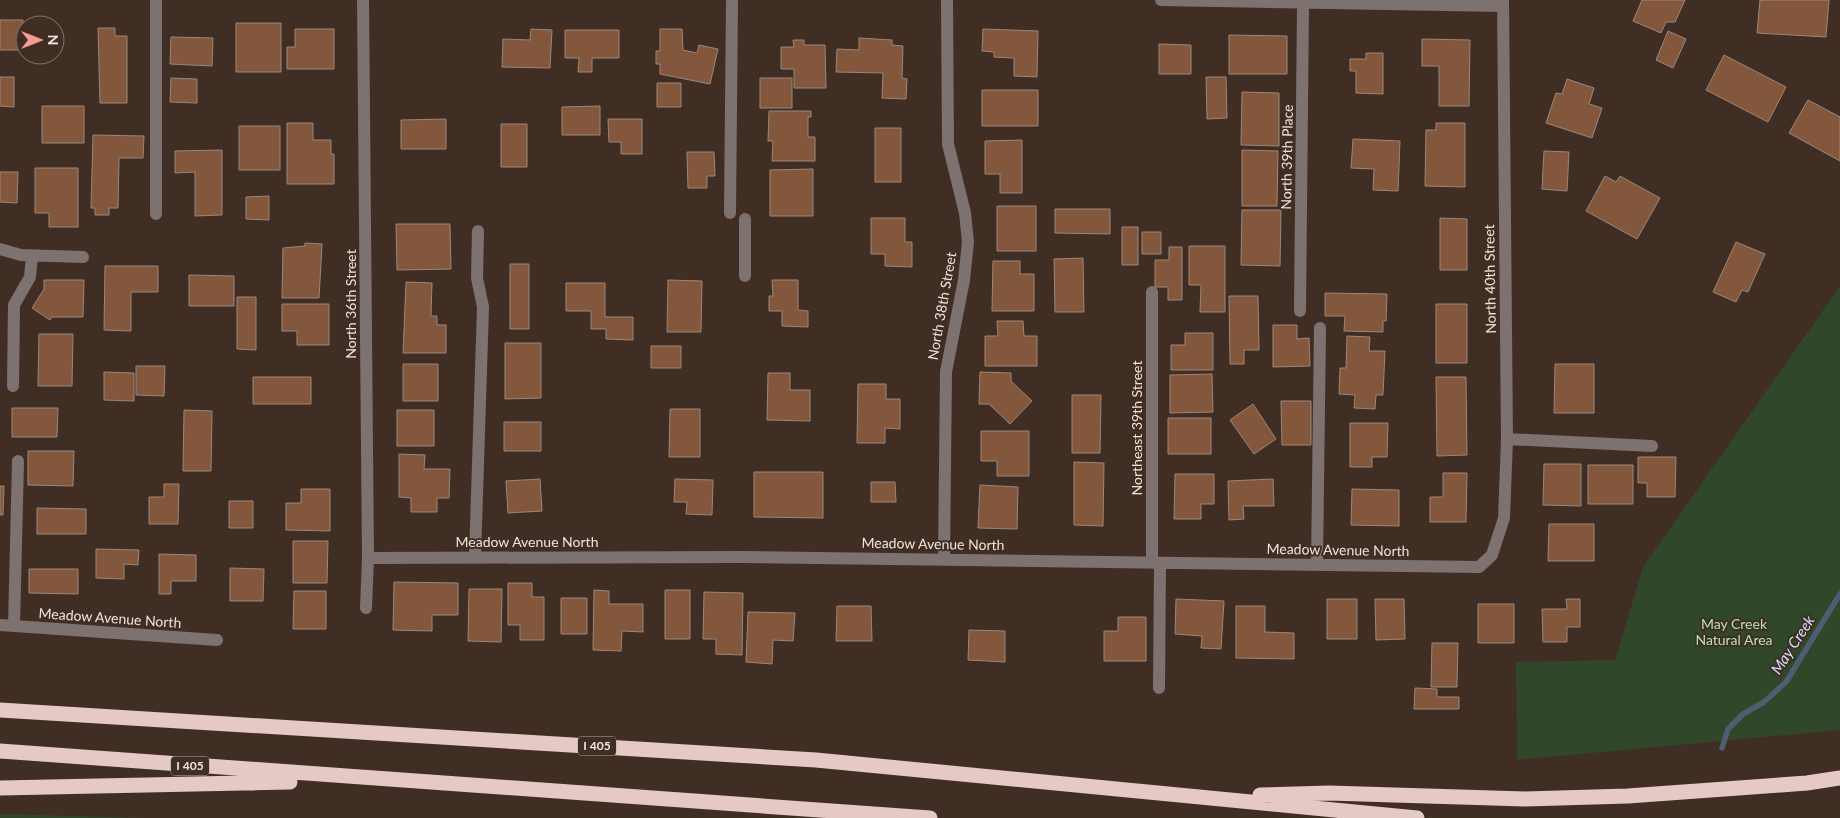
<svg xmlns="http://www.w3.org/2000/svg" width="1840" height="818" viewBox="0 0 1840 818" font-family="Lato,sans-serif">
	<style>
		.green { fill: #30472a }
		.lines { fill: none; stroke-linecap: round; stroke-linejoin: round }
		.stream { stroke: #4f5d72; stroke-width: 5.5 }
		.building { fill: #82573c; stroke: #9c877a }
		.minor { stroke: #7d7270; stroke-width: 12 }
		.highway { stroke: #e4c9c5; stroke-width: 15 }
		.labels { text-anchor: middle; stroke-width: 4; stroke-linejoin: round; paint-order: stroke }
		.shield { fill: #402e24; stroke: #baada6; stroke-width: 1 }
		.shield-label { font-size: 12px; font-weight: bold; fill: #efe4dd }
		.street-label { font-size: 14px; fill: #efe4dd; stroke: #402e24 }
		.park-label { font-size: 14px; fill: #b3e5a6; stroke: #402e24 }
		.water-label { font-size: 15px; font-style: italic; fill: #cee0f9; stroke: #402e24 }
	</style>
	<rect width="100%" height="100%" fill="#402e24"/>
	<!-- green -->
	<path class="green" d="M 1840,286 L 1840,730 L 1517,760 L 1516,662 L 1615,660 L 1643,567 Z
		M 0,814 L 150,818 L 0,818 Z"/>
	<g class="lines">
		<!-- stream -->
		<path class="stream" d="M 1722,748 L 1728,729 L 1743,714 L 1764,702 L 1786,682 L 1840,594"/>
	</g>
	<!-- building -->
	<path class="building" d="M 1642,0 L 1685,0 L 1675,22 L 1666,22 L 1661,33 L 1633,21 Z
		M 1760,0 L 1829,0 L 1826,37 L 1757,33 Z
		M 0,20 L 23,20 L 23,50 L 0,50 Z
		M 236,23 L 281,23 L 281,72 L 236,72 Z
		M 98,28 L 115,28 L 115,36 L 127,36 L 127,103 L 100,103 Z
		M 295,29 L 334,29 L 334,69 L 287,69 L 287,47 L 295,47 Z
		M 531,29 L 552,30 L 550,68 L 502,67 L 503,39 L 530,40 Z
		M 660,29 L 682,29 L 683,50 L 697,53 L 699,45 L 718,49 L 710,84 L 660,74 L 660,64 L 656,64 L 656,51 L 660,51 Z
		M 983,29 L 1038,31 L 1037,77 L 1014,76 L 1014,58 L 994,57 L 994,52 L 982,51 Z
		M 565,30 L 619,30 L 619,58 L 592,58 L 592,72 L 578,72 L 579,58 L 565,58 Z
		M 1668,31 L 1686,39 L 1673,68 L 1656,60 Z
		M 1229,35 L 1287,36 L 1287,74 L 1229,74 Z
		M 171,37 L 213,38 L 212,66 L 170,64 Z
		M 859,38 L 892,40 L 892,45 L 903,46 L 902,78 L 907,79 L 906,99 L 882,98 L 883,73 L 836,72 L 837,49 L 859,50 Z
		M 1422,39 L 1470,40 L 1469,106 L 1439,106 L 1439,66 L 1422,66 Z
		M 793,40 L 804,40 L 804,45 L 825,45 L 826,88 L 794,88 L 794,69 L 781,69 L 781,47 L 794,47 Z
		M 1159,44 L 1191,45 L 1191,74 L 1159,74 Z
		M 1366,53 L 1383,53 L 1383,94 L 1356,93 L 1356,71 L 1350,71 L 1350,59 L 1366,59 Z
		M 1724,55 L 1786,87 L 1768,122 L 1706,90 Z
		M 0,77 L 14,77 L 14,107 L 0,106 Z
		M 1206,77 L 1226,77 L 1227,118 L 1207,119 Z
		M 171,78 L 197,79 L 197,103 L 170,102 Z
		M 760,78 L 792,78 L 792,108 L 760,108 Z
		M 1567,79 L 1594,88 L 1589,104 L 1602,108 L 1592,138 L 1546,123 L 1556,93 L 1562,94 Z
		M 657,83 L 681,83 L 681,107 L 657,107 Z
		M 982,90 L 1038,90 L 1038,126 L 982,126 Z
		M 1242,92 L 1279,93 L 1279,146 L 1241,145 Z
		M 1808,100 L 1840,117 L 1840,161 L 1789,133 Z
		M 42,106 L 84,106 L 84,143 L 42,143 Z
		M 600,106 L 600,135 L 562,135 L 562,107 Z
		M 769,111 L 811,111 L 811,117 L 808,117 L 808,137 L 815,137 L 815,161 L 772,161 L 773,141 L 768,141 Z
		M 446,119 L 446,149 L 401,149 L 401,120 Z
		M 608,119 L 642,119 L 642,154 L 621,154 L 621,142 L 609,142 Z
		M 287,123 L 313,123 L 313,140 L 331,140 L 331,154 L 334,154 L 334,184 L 287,184 Z
		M 1436,123 L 1465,123 L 1465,187 L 1425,186 L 1426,130 L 1436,130 Z
		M 501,124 L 527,124 L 527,167 L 501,167 Z
		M 239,126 L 280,126 L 280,170 L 239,170 Z
		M 875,128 L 901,128 L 901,182 L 875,182 Z
		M 93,135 L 144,136 L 143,158 L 119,158 L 118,208 L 109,208 L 109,215 L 95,215 L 95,208 L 91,208 Z
		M 1353,139 L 1400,141 L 1398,191 L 1373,190 L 1374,169 L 1351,168 Z
		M 1022,140 L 1022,193 L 1000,193 L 1000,174 L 985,174 L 985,141 Z
		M 222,150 L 222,215 L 195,216 L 195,172 L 175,173 L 175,151 Z
		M 1242,150 L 1278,151 L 1277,206 L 1242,206 Z
		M 1544,151 L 1569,152 L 1567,191 L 1542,189 Z
		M 687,152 L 714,152 L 715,176 L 707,176 L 707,188 L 688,188 Z
		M 35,168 L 78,168 L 78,227 L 49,227 L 49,213 L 35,213 Z
		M 813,169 L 813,216 L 770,216 L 770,170 Z
		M 0,172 L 18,172 L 17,203 L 0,202 Z
		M 1605,176 L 1616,182 L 1620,176 L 1660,198 L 1637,239 L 1586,211 Z
		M 269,196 L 269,220 L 246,219 L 246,197 Z
		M 997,206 L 1036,206 L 1036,251 L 997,251 Z
		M 1055,209 L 1110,209 L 1110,234 L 1055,233 Z
		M 1242,210 L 1281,210 L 1280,266 L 1241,265 Z
		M 871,218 L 905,218 L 905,242 L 912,242 L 912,267 L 885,266 L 885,254 L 871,254 Z
		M 1440,218 L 1467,219 L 1467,270 L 1440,270 Z
		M 396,224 L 450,224 L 451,269 L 397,270 Z
		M 1122,227 L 1138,227 L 1138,265 L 1122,265 Z
		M 1142,232 L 1161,232 L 1161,254 L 1142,254 Z
		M 1736,242 L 1765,254 L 1748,292 L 1742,290 L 1736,302 L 1713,292 Z
		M 305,243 L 322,244 L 319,298 L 282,298 L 283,248 L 305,246 Z
		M 1189,246 L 1225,246 L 1225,312 L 1200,312 L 1201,285 L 1189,285 Z
		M 1169,247 L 1182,247 L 1182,300 L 1168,300 L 1168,287 L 1155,287 L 1155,260 L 1169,260 Z
		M 1083,258 L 1084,312 L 1055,312 L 1054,259 Z
		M 993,261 L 1020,261 L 1020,274 L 1034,274 L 1034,311 L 992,311 Z
		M 510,264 L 529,264 L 529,329 L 510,329 Z
		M 105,266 L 158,266 L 158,292 L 131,292 L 131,331 L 104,330 Z
		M 189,275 L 234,276 L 234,306 L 189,306 Z
		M 44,280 L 84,280 L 83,317 L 52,317 L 50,320 L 32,308 L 44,289 Z
		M 668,280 L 702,281 L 701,332 L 667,332 Z
		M 772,280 L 798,280 L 798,310 L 808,311 L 808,327 L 782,326 L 782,311 L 769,311 L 769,296 L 773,296 Z
		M 406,282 L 432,283 L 431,316 L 437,316 L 437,325 L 446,325 L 446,353 L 403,353 Z
		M 566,283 L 605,283 L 605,317 L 633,317 L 633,340 L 606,339 L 606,329 L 591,329 L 591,311 L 566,311 Z
		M 1325,293 L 1387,294 L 1386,321 L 1383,321 L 1383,332 L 1344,331 L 1345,316 L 1325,316 Z
		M 1229,296 L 1258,296 L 1259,350 L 1244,350 L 1244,364 L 1230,364 Z
		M 237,297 L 256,297 L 256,350 L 237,349 Z
		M 282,304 L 329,304 L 329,345 L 297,345 L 297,331 L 282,331 Z
		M 1436,304 L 1467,304 L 1467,363 L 1436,363 Z
		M 997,321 L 1023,321 L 1024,336 L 1037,336 L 1037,366 L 985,366 L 985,336 L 998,336 Z
		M 1273,325 L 1297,325 L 1297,339 L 1309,338 L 1310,366 L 1273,367 Z
		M 1185,333 L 1213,333 L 1213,370 L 1171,370 L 1171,345 L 1185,345 Z
		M 39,334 L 73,334 L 72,386 L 38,386 Z
		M 1347,336 L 1370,337 L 1369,351 L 1385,351 L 1383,395 L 1376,395 L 1375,409 L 1354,408 L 1355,395 L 1339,394 L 1340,368 L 1346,368 Z
		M 505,343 L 541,343 L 541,398 L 505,399 Z
		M 651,346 L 681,346 L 681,368 L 651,368 Z
		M 403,364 L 438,364 L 438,401 L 403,401 Z
		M 1555,364 L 1594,364 L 1594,413 L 1554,413 Z
		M 136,366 L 165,366 L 164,396 L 136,395 Z
		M 104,372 L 134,373 L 134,401 L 104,400 Z
		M 980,372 L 1011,373 L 1011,381 L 1032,401 L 1010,424 L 989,404 L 979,404 Z
		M 768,373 L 790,373 L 790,390 L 810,390 L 810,421 L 767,420 Z
		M 1212,374 L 1213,412 L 1170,413 L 1170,375 Z
		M 253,377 L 311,377 L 311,404 L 253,404 Z
		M 1436,377 L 1466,377 L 1467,455 L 1437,456 Z
		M 858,384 L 886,384 L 886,399 L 900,399 L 900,429 L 885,428 L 885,443 L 857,443 Z
		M 1072,395 L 1101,395 L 1100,453 L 1072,453 Z
		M 1281,401 L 1311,401 L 1311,445 L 1282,445 Z
		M 1253,404 L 1276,439 L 1254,454 L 1230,420 Z
		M 12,408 L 58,408 L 57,437 L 12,437 Z
		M 670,409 L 700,409 L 700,457 L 669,457 Z
		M 184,410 L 212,411 L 211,471 L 183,471 Z
		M 397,410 L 434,410 L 434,446 L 397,446 Z
		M 1168,418 L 1211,418 L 1211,454 L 1168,454 Z
		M 504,422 L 541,422 L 541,451 L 504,451 Z
		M 1350,423 L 1388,423 L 1387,457 L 1372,457 L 1372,467 L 1350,467 Z
		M 981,431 L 1029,431 L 1029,476 L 997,476 L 997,461 L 981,461 Z
		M 28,451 L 74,451 L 73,486 L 28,485 Z
		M 399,454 L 425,455 L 424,469 L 450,469 L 449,498 L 437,498 L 437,512 L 411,512 L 411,498 L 399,497 Z
		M 1638,457 L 1676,457 L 1675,497 L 1647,497 L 1647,483 L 1638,483 Z
		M 1074,462 L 1104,463 L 1103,526 L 1074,525 Z
		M 1544,464 L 1581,464 L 1581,506 L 1543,505 Z
		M 1588,465 L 1633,465 L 1633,504 L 1588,504 Z
		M 754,472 L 823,472 L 823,518 L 754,517 Z
		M 1443,473 L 1467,473 L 1466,522 L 1430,522 L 1430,497 L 1443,497 Z
		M 1175,474 L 1214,474 L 1214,504 L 1201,504 L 1201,519 L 1174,519 Z
		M 540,479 L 542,511 L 508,513 L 506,481 Z
		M 675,479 L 713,480 L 712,515 L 686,514 L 687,502 L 674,502 Z
		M 1273,479 L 1274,506 L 1243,506 L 1244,519 L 1229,520 L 1228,481 Z
		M 871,482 L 895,482 L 896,502 L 871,502 Z
		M 164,484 L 179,484 L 178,524 L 149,524 L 149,497 L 164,497 Z
		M 980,485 L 1018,487 L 1017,529 L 978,528 Z
		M 0,486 L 4,486 L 3,515 L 0,515 Z
		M 301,489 L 330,489 L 330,531 L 286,530 L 286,503 L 301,503 Z
		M 1352,489 L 1399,490 L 1399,526 L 1351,525 Z
		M 229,501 L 253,501 L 253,528 L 229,528 Z
		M 37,508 L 86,509 L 86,534 L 37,534 Z
		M 1549,524 L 1594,524 L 1594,561 L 1548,561 Z
		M 293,541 L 328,541 L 327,583 L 293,583 Z
		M 96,549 L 139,550 L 138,565 L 124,564 L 124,579 L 96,578 Z
		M 159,554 L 196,555 L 196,581 L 171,581 L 171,594 L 159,594 Z
		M 230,568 L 264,569 L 263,601 L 230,601 Z
		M 29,569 L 78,569 L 78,594 L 29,593 Z
		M 394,582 L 458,583 L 458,615 L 432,615 L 432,631 L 393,630 Z
		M 508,583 L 532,583 L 532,597 L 544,597 L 544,640 L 520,640 L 520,625 L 508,625 Z
		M 469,589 L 502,589 L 501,642 L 468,641 Z
		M 594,590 L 609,591 L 609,604 L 643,604 L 643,632 L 622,631 L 621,651 L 593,650 Z
		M 665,590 L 690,590 L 690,639 L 665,639 Z
		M 294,591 L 326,591 L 326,629 L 293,629 Z
		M 704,592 L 743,593 L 742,655 L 716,654 L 716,639 L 703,639 Z
		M 561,598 L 587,598 L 587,634 L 561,634 Z
		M 1176,599 L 1224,601 L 1221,649 L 1201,648 L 1202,636 L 1175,634 Z
		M 1327,599 L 1357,599 L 1357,639 L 1327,639 Z
		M 1375,599 L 1404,599 L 1405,639 L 1376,640 Z
		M 1566,599 L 1580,599 L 1580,627 L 1567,627 L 1567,642 L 1543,642 L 1542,609 L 1567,609 Z
		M 1478,604 L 1514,604 L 1514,643 L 1478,643 Z
		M 837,606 L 871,606 L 872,641 L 836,641 Z
		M 1236,606 L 1265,606 L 1265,632 L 1294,633 L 1294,659 L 1236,658 Z
		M 748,612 L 795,613 L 793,641 L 773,640 L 772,664 L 746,662 Z
		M 1118,617 L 1146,617 L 1146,661 L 1104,661 L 1104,631 L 1118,631 Z
		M 969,630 L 1005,631 L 1005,662 L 968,660 Z
		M 1432,643 L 1458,643 L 1457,687 L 1431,687 Z
		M 1415,688 L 1437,689 L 1437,697 L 1459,697 L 1459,709 L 1414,709 Z"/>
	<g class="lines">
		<!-- minor -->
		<path class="minor" d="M 363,0 L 368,558 L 366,608
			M 1161,0 L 1503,6
			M 730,213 L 732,0
			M 156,214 L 156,0
			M 0,249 L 21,255 L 83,257
			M 745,276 L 745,219
			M 1300,311 L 1303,4
			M 13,386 L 14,305 L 30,277 L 32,256
			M 1507,439 L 1652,446
			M 475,557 L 483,307 L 477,278 L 478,231
			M 368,558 L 742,557 L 1479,567 L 1492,555 L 1504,518 L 1507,439 L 1503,0
			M 944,559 L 946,372 L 964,280 L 968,242 L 965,213 L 948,144 L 947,0
			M 1152,563 L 1152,292
			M 1317,565 L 1320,328
			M 0,625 L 217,640
			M 14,626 L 18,461
			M 1159,688 L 1160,563"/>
		<!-- highway -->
		<path class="highway" d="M 0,710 L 816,760 L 1417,818
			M 0,751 L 930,818
			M 0,788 L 290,782
			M 1260,795 L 1329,793 L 1525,799 L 1628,796 L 1807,783 L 1840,778"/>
	</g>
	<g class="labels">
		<!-- shield labels -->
		<g class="shield">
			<rect x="578" y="736.5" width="38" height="19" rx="4"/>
			<rect x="171" y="756.5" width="38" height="19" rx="4"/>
		</g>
		<g class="shield-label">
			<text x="597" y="750">I 405</text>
			<text x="190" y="770">I 405</text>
		</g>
		<!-- street labels -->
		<g class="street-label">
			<text transform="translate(1287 157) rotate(-89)" y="5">North 39th Place</text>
			<text transform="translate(1490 279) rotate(-91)" y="5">North 40th Street</text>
			<text transform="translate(351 304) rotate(-90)" y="5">North 36th Street</text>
			<text transform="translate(942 306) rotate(-80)" y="5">North 38th Street</text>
			<text transform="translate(1137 428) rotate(-90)" y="5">Northeast 39th Street</text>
			<text x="527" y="547">Meadow Avenue North</text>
			<text transform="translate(933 544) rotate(1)" y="5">Meadow Avenue North</text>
			<text transform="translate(1338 550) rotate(1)" y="5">Meadow Avenue North</text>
			<text transform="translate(110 618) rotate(4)" y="5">Meadow Avenue North</text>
		</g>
		<!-- park labels -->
		<g class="park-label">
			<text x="1734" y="629">May Creek<tspan x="1734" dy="16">Natural Area</tspan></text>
		</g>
		<!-- water labels -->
		<g class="water-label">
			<text transform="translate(1793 645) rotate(-57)" y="5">May Creek</text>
		</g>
	</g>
	<!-- north arrow -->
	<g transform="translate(40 40) rotate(90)"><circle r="24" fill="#402e24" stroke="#86776e"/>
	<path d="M0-4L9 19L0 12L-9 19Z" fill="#f59c92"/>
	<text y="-8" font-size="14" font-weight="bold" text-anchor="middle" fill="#efe4dd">N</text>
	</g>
</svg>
